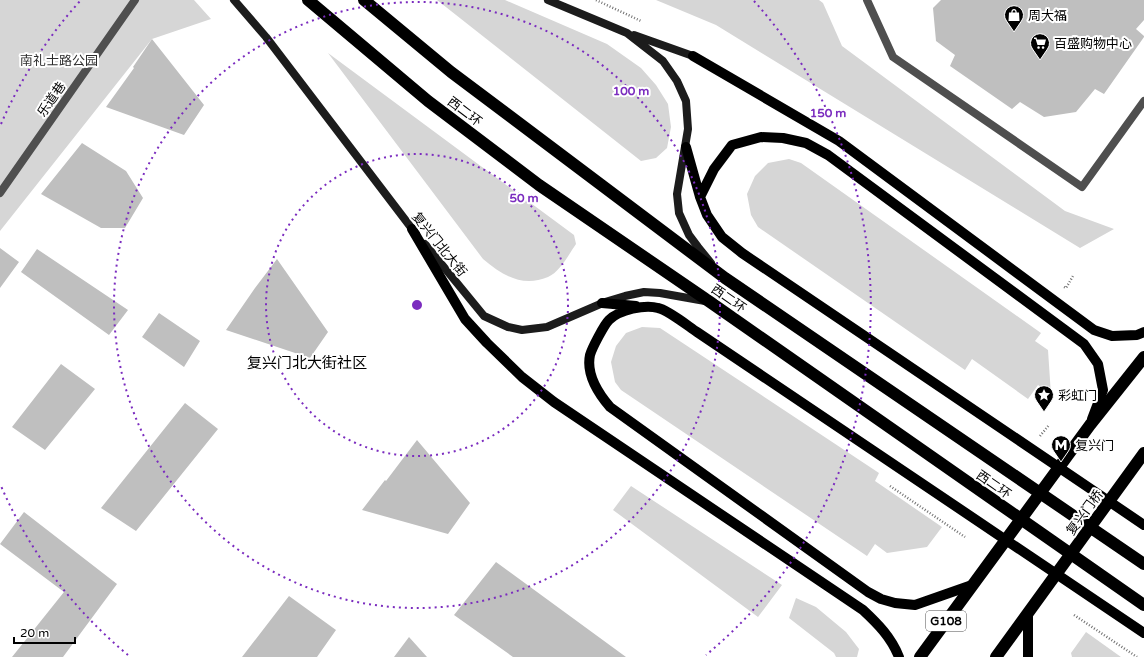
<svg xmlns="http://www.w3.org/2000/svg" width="1144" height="657" viewBox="0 0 1144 657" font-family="'Varela Round','Noto Sans SC',sans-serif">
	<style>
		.green { fill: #d6d6d6 }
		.building { fill: #bfbfbf }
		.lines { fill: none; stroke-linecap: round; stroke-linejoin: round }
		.path { stroke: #717171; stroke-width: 2.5; stroke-dasharray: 1 2; stroke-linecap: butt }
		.lane { stroke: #4f4f4f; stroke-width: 8 }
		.secondary { stroke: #1c1c1c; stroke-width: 8 }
		.primary { stroke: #000; stroke-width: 10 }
		.highway { stroke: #000; stroke-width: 12 }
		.ring { fill: none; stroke: #7b2cbf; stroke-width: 2; stroke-dasharray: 2 4 }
		.labels { text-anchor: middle; stroke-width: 4; stroke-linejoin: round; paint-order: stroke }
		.shield { fill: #fff; stroke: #4c4c4c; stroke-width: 1 }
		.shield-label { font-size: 12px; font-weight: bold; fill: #000 }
		.poi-label { font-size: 13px; fill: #000; stroke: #fff; text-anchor: start }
		.park-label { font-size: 13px; fill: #2d2d2d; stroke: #fff }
		.street-label { font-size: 13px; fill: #000; stroke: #fff }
		.quarter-label { font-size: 15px; fill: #000; stroke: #fff }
		.centre { fill: #7b2cbf; stroke: #fff; stroke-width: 2 }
		.ring-label { font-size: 12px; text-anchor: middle; font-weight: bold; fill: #7b2cbf; stroke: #fff; stroke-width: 4; stroke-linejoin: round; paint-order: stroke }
	</style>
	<rect width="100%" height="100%" fill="#fff"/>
	<!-- green -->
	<path class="green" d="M 0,0 L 194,0 L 211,19 L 152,39 L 0,231 Z
		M 437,0 L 505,0 L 607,44 L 641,68 L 656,85 L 668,104 L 671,127 L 667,148 L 656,158 L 641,161 Z
		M 656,0 L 819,0 L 823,3 L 842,46 L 1065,211 L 1114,229 L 1080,248 L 716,25 Z
		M 328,53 L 574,235 L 576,244 C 569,254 560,272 548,277 C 522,288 502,275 483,259 Z
		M 789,159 L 801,163 L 1041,333 L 1035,341 L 1048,350 L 1051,395 L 1038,385 L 1028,399 L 972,359 L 965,370 L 758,227 L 751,215 L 747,194 L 755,176 L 768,163 Z
		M 642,327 L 660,328 L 879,473 L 875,481 L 942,527 L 927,547 L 887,553 L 875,544 L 867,556 L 621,390 L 615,382 L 611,362 L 616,346 L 626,333 Z
		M 631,486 L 782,585 L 758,617 L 613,510 Z
		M 796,598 L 816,607 L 846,632 L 859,649 L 857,657 L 836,657 L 834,653 L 789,618 Z
		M 1086,632 L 1121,657 L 1072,657 L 1071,653 Z"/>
	<!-- building -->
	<path class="building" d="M 941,0 L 1144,0 L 1144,20 L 1136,29 L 1144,36 L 1144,37 L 1104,94 L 1095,89 L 1076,112 L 1044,117 L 1020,102 L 1012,109 L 950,66 L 955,55 L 936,41 L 933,8 Z
		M 152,39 L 204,105 L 184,135 L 106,107 L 134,68 L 133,67 Z
		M 82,143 L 126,171 L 143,198 L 125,228 L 101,228 L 41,194 Z
		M 0,248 L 19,262 L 0,288 Z
		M 37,249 L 128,310 L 109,335 L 21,272 Z
		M 277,259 L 328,332 L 310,358 L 226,330 L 255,288 Z
		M 159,313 L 200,341 L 184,367 L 142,337 Z
		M 61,364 L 95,389 L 45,450 L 12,427 Z
		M 185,403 L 218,429 L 136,531 L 101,508 Z
		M 417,440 L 470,503 L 448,534 L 362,510 L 385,480 L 386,481 Z
		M 24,512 L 117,584 L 63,657 L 12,657 L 64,592 L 0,544 Z
		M 496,562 L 626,657 L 513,657 L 454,615 Z
		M 289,596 L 336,630 L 317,657 L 242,657 Z
		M 409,637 L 427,657 L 394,657 Z"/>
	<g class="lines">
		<!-- path -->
		<path class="path" d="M 596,0 L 641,21
			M 1064,287 L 1066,288 L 1073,276
			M 1040,436 L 1049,425
			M 890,486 L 965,537
			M 1074,615 L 1137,657"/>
		<!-- lane -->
		<path class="lane" d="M 867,0 L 893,57 L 1082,187 L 1144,101
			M 0,193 L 135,0"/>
		<!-- secondary -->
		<path class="secondary" d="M 234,0 L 266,37 L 416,234
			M 548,0 L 627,33 L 663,61 L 677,81 L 686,101 L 688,129 L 677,194 L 679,213 L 689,235 L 698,247 L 711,263
			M 634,35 L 693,56
			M 425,244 L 484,316 L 508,327 L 522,330 L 547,327 L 605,302 L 625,296 L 644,292 L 660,293 L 705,301"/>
		<!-- primary -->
		<path class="primary" d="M 693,56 L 839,141 L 1094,330 L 1112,336 L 1137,335 L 1144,332
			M 686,147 L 700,197
			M 412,229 L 465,319 L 487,343 L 522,377 L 554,402 L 863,610 C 878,624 891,637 899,657
			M 602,303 L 636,306
			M 1092,419 L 1103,390 L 1098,364 L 1084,344 L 828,155 L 806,143 L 783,138 L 761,137 L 732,145 L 714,169 L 700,197 L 707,215 L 722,237 L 742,253 L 1144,525
			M 972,585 L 915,605 L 895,603 L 881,599 L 868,592 L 610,407 C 598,393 586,374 590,355 C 592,348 604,325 609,320 C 619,310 645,304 658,308 C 668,310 688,326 697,332 L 1144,633
			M 1028,613 L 1028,657"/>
		<!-- highway -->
		<path class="highway" d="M 308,0 L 428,101 L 539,185 L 710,302 L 1144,605
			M 364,0 L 451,72 L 725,278 L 1144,564
			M 920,657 L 1090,425 L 1144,357
			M 996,657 L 1144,453"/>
	</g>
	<!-- distance rings -->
	<g class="ring">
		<circle cx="417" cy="305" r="151"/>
		<circle cx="417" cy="305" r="303"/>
		<path d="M128 655A454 454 0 0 1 1 486M1 124A454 454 0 0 1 80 1M754 1A454 454 0 0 1 706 655"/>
	</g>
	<!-- icons -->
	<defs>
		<g id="shop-pin" transform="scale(1)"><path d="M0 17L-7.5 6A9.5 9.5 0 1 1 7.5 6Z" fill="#000" stroke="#fff"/><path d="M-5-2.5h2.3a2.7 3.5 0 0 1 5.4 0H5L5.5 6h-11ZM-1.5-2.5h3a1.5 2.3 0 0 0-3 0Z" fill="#fff"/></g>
		<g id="supermarket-pin" transform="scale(1)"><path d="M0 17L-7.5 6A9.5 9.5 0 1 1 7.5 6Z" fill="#000" stroke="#fff"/><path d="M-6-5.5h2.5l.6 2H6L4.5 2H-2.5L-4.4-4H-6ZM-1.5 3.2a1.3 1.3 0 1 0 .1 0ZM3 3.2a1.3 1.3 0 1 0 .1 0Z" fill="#fff"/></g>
		<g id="sight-pin" transform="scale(1)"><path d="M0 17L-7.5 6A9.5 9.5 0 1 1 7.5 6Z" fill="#000" stroke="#fff"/><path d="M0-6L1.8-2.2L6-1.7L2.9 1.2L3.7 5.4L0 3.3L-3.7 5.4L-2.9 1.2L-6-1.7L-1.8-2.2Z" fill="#fff"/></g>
		<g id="metro-pin" transform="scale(1)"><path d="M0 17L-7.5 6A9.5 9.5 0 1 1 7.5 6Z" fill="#000" stroke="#fff"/><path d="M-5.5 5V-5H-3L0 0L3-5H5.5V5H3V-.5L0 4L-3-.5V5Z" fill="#fff"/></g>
	</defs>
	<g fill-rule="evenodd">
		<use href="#shop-pin" x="1014" y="15"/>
		<use href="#supermarket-pin" x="1040" y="43"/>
		<use href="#sight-pin" x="1044" y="395"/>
		<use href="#metro-pin" x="1061" y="445"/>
	</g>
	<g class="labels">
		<!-- shield labels -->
		<rect class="shield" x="926" y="611" width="40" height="20" rx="3"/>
		<g class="shield-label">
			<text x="946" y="625">G108</text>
		</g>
		<!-- poi labels -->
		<g class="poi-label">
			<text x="1028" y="20">周大福</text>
			<text x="1054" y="48">百盛购物中心</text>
			<text x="1058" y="400">彩虹门</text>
			<text x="1075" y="450">复兴门</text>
		</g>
		<!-- park labels -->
		<g class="park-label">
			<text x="59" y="65">南礼士路公园</text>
		</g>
		<!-- street labels -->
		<g class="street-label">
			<text transform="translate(51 99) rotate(-55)" y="5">乐道巷</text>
			<text transform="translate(465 111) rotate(37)" y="5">西二环</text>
			<text transform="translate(440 244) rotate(51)" y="5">复兴门北大街</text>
			<text transform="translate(729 298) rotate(35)" y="5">西二环</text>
			<text transform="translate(994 484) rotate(35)" y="5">西二环</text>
			<text transform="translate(1084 512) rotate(-54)" y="5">复兴门桥</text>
		</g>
		<!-- quarter labels -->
		<g class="quarter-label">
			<text x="307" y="368">复兴门北大街社区</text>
		</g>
	</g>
	<circle cx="417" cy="305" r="6" class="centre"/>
	<g class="ring-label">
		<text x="631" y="95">100 m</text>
		<text x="828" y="117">150 m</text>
		<text x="524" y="202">50 m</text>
	</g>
	<!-- scale -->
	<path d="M14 637v6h61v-6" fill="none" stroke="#000000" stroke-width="2"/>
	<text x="20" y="637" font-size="12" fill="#000000" stroke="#ffffff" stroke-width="3" paint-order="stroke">20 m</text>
</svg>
